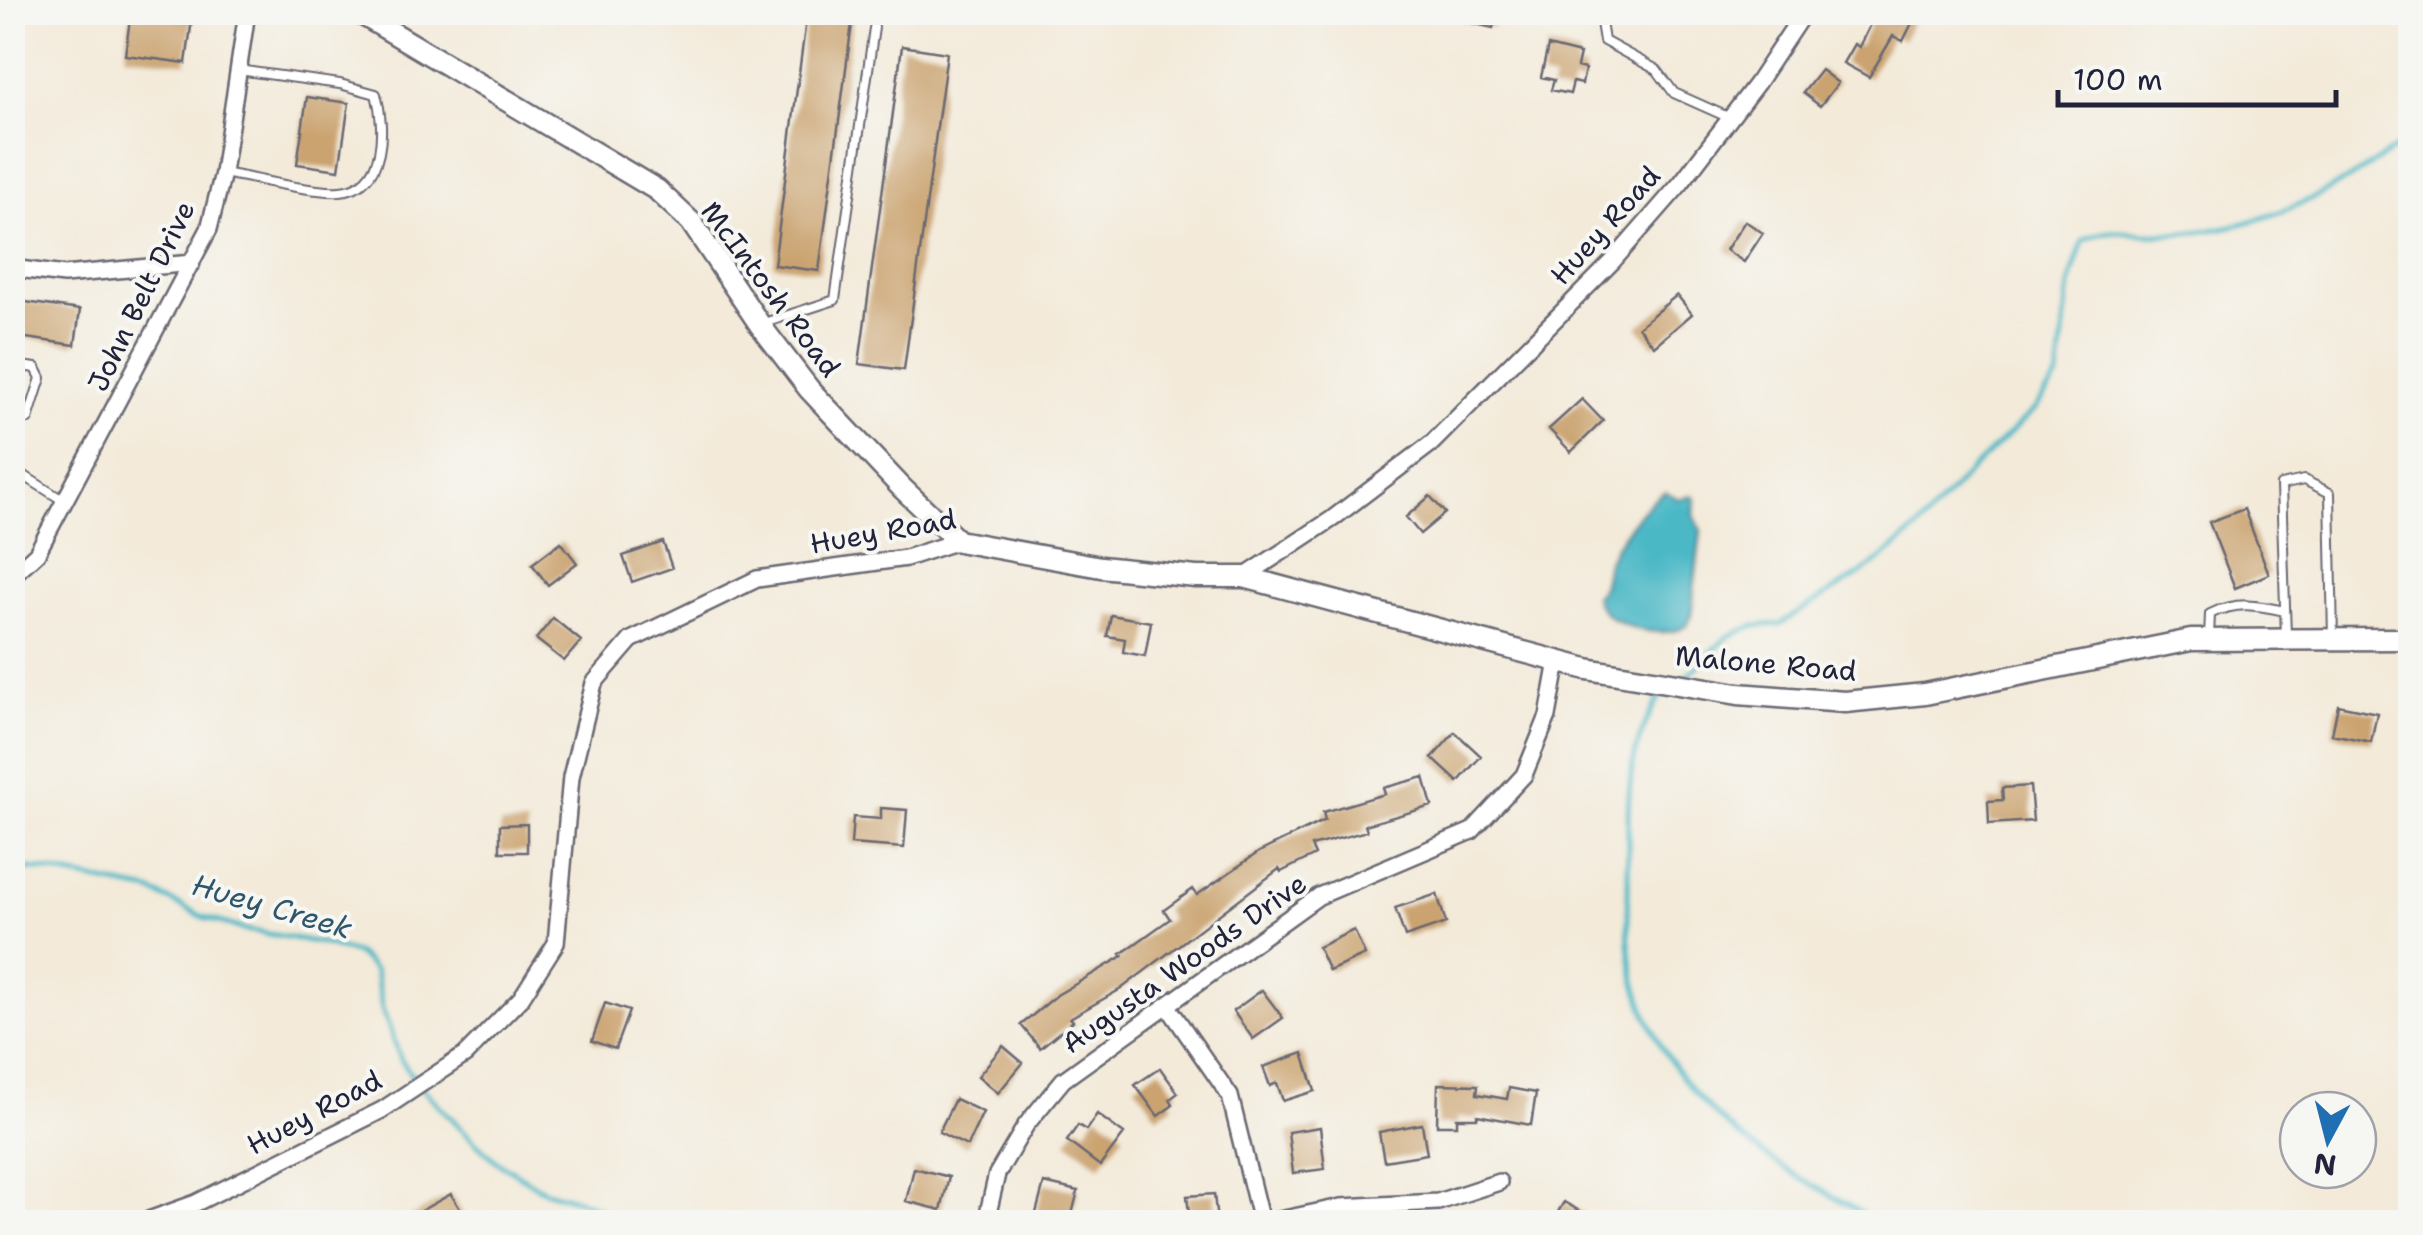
<svg xmlns="http://www.w3.org/2000/svg" width="2423" height="1235" viewBox="0 0 2423 1235" font-family="'Shantell Sans',sans-serif">
	<style>
		.water { fill: #4bb8c6; stroke: #366d80; stroke-width: 2.5 }
		.lines { fill: none; stroke-linecap: round; stroke-linejoin: round }
		.stream { stroke: #4bb8c6; stroke-width: 5 }
		.building { fill: #caa36f }
		.service-casing { stroke: #6b6872; stroke-width: 12 }
		.minor-casing { stroke: #6b6872; stroke-width: 20 }
		.tertiary-casing { stroke: #6b6872; stroke-width: 25 }
		.service { stroke: #fff; stroke-width: 8 }
		.minor { stroke: #fff; stroke-width: 15 }
		.tertiary { stroke: #fff; stroke-width: 20 }
		.labels { text-anchor: middle; stroke-width: 8; stroke-linejoin: round; paint-order: stroke }
		.street-label { font-size: 28px; fill: #22223b; stroke: #f6f6f2 }
		.water-label { font-size: 30px; font-style: italic; fill: #30566c; stroke: #f6f6f2 }
	</style>
	<rect width="100%" height="100%" fill="#f6f6f2"/>
	<filter id="ink" filterUnits="userSpaceOnUse"><feTurbulence type="fractalNoise" baseFrequency=".01" numOctaves="2"/><feDisplacementMap in="SourceGraphic" scale="20" xChannelSelector="R" yChannelSelector="G"/><feConvolveMatrix kernelMatrix="1 2 1 2 8 2 1 2 1" color-interpolation-filters="sRGB"/></filter>
	<filter id="wash" filterUnits="userSpaceOnUse"><feTurbulence type="fractalNoise" baseFrequency=".0048" numOctaves="4" result="noise"/><feDisplacementMap in="SourceGraphic" scale="40" xChannelSelector="R" yChannelSelector="G"/><feGaussianBlur stdDeviation="2.25" result="paint"/><feColorMatrix in="noise" values="0 0 0 0 0 0 0 0 0 0 0 0 0 0 0 0 0 1.4 0 .05"/><feComposite in="paint" operator="in"/></filter>
	<g filter="url(#wash)">
		<rect width="100%" height="100%" fill="#f3ead9"/>
		<!-- water -->
		<path class="water" d="M 1666,492 L 1679,499 L 1692,496 L 1695,499 L 1694,515 L 1701,531 L 1691,617 L 1687,626 C 1663,641 1603,627 1595,597 C 1606,587 1603,573 1609,559 C 1616,542 1649,498 1666,492 Z"/>
		<g class="lines">
			<!-- stream -->
			<path class="stream" d="M 1685,679 L 1727,637 L 1753,626 L 1780,624 L 1874,565 L 1917,529 L 1973,468 L 2035,409 L 2058,377 L 2069,285 L 2083,241 C 2104,228 2119,232 2142,234 C 2164,235 2189,233 2211,230 C 2291,217 2346,184 2410,138
				M 1666,688 C 1625,745 1628,796 1628,862 C 1629,892 1626,923 1630,953 C 1643,1048 1705,1118 1784,1168 C 1814,1187 1846,1202 1875,1222
				M 12,868 L 43,870 L 151,891 L 203,917 L 246,930 L 321,943 L 358,954 L 375,971 L 382,1008 L 401,1060 L 417,1083 L 475,1142 L 496,1161 L 543,1190 L 582,1201 L 632,1222"/>
		</g>
		<g id="blocks">
			<!-- building -->
			<path class="building" d="M 131,12 L 193,12 L 186,63 L 125,55 Z
				M 807,12 L 853,16 L 819,271 L 774,265 Z
				M 1451,12 L 1497,12 L 1493,28 L 1450,18 Z
				M 1876,12 L 1908,12 L 1906,17 L 1913,21 L 1903,41 L 1893,36 L 1869,77 L 1843,63 L 1854,44 L 1859,47 Z
				M 902,46 L 947,53 L 904,370 L 859,364 Z
				M 1548,46 L 1580,54 L 1577,67 L 1585,69 L 1582,84 L 1573,82 L 1570,94 L 1551,90 L 1554,80 L 1541,77 Z
				M 1821,70 L 1838,83 L 1820,106 L 1803,93 Z
				M 307,97 L 349,103 L 339,170 L 297,164 Z
				M 1745,221 L 1763,233 L 1744,262 L 1726,250 Z
				M 1677,295 L 1692,314 L 1654,346 L 1638,327 Z
				M 12,300 L 80,310 L 75,345 L 12,336 Z
				M 1582,399 L 1603,421 L 1571,452 L 1549,429 Z
				M 1430,496 L 1445,513 L 1420,534 L 1406,517 Z
				M 2244,509 L 2269,574 L 2235,588 L 2209,522 Z
				M 561,542 L 577,563 L 548,585 L 532,564 Z
				M 663,542 L 672,568 L 632,582 L 623,556 Z
				M 1111,615 L 1151,622 L 1145,656 L 1123,652 L 1125,639 L 1107,636 Z
				M 553,618 L 581,641 L 564,661 L 536,639 Z
				M 2338,705 L 2377,713 L 2371,742 L 2332,734 Z
				M 1455,732 L 1481,756 L 1458,782 L 1432,758 Z
				M 1424,777 L 1432,806 L 1365,825 L 1367,831 L 1311,846 L 1315,855 L 1281,872 L 1279,869 L 1121,989 L 1070,1018 L 1073,1021 L 1040,1048 L 1021,1025 L 1057,995 L 1123,956 L 1121,954 L 1170,919 L 1164,910 L 1193,889 L 1197,895 L 1259,852 L 1325,820 L 1323,812 L 1385,794 L 1383,788 Z
				M 2030,786 L 2033,821 L 1989,824 L 1988,801 L 2003,800 L 2002,788 Z
				M 881,808 L 907,810 L 904,848 L 851,844 L 853,817 L 881,819 Z
				M 527,824 L 527,852 L 500,852 L 500,825 Z
				M 1437,894 L 1446,923 L 1405,937 L 1395,908 Z
				M 1354,930 L 1365,955 L 1329,971 L 1318,947 Z
				M 1262,990 L 1283,1018 L 1253,1039 L 1233,1011 Z
				M 605,1003 L 629,1011 L 615,1049 L 592,1041 Z
				M 1003,1046 L 1023,1063 L 998,1093 L 978,1076 Z
				M 1303,1053 L 1315,1091 L 1283,1101 L 1277,1083 L 1270,1086 L 1263,1067 Z
				M 1160,1068 L 1178,1093 L 1170,1099 L 1173,1105 L 1158,1116 L 1135,1085 Z
				M 1438,1084 L 1478,1085 L 1477,1094 L 1507,1099 L 1509,1088 L 1536,1093 L 1531,1125 L 1477,1115 L 1477,1118 L 1457,1118 L 1457,1125 L 1437,1125 Z
				M 955,1099 L 983,1112 L 967,1146 L 939,1132 Z
				M 1097,1114 L 1124,1134 L 1100,1166 L 1067,1141 L 1078,1125 L 1086,1130 Z
				M 1422,1124 L 1427,1154 L 1384,1161 L 1379,1132 Z
				M 1320,1127 L 1325,1169 L 1293,1173 L 1288,1132 Z
				M 914,1168 L 949,1177 L 941,1210 L 906,1201 Z
				M 1044,1183 L 1078,1191 L 1070,1222 L 1035,1217 Z
				M 451,1194 L 468,1222 L 401,1222 Z
				M 1214,1194 L 1217,1222 L 1190,1222 L 1187,1196 Z
				M 1564,1202 L 1599,1222 L 1552,1222 Z"/>
		</g>
	</g>
	<g filter="url(#ink)">
		<use href="#blocks" fill-opacity="0" stroke="#6b6872" stroke-width="2.5"/>
		<g class="lines">
			<!-- service casing -->
			<g class="service-casing">
				<path id="service" d="M 1596,12 L 1600,16 L 1604,41 L 1657,70 L 1674,93 L 1730,118
					M 223,173 C 253,178 313,193 340,191 C 387,187 385,126 376,94 L 340,84 L 238,70
					M 764,323 L 835,300 L 874,28
					M 12,365 L 36,368 L 41,378 L 28,419 L 12,417
					M 12,468 L 64,501
					M 2286,636 L 2281,485 L 2304,480 L 2330,493 L 2333,639
					M 2209,637 L 2210,614 C 2236,601 2257,605 2285,611"/>
			</g>
			<!-- minor casing -->
			<g class="minor-casing">
				<path id="minor" d="M 12,268 L 64,275 L 192,263
					M 12,576 L 37,553 L 209,229 L 223,173 L 247,12
					M 1244,577 L 1332,519 L 1432,443 L 1612,262 L 1681,183 L 1757,83 L 1804,12
					M 1167,1005 L 1230,1096 L 1261,1222
					M 143,1222 L 196,1203 L 382,1110 L 465,1055 L 521,998 L 556,943 L 571,777 L 594,683 L 631,640 L 757,579 L 906,558 L 958,541
					M 986,1222 L 997,1174 L 1026,1125 L 1063,1080 L 1319,896 L 1472,831 L 1524,775 L 1548,716 L 1558,661
					M 1270,1222 L 1341,1207 L 1438,1202 L 1499,1182"/>
			</g>
			<!-- tertiary casing -->
			<g class="tertiary-casing">
				<path id="tertiary" d="M 358,12 L 657,190 L 691,222 L 760,325 L 809,389 L 902,488 L 958,541 L 1101,567 L 1196,577 L 1244,577 L 1587,669 L 1738,694 L 1845,702 L 1925,694 L 2191,640 L 2410,639"/>
			</g>
			<!-- service -->
			<use href="#service" class="service"/>
			<!-- minor -->
			<use href="#minor" class="minor"/>
			<!-- tertiary -->
			<use href="#tertiary" class="tertiary"/>
		</g>
	</g>
	<g class="labels">
		<!-- street labels -->
		<g class="street-label">
			<text transform="translate(1605 225) rotate(-48)" y="10">Huey Road</text>
			<text transform="translate(771 289) rotate(53)" y="10">McIntosh Road</text>
			<text transform="translate(141 296) rotate(-64)" y="10">John Belt Drive</text>
			<text transform="translate(883 531) rotate(-10)" y="10">Huey Road</text>
			<text transform="translate(1766 663) rotate(5)" y="10">Malone Road</text>
			<text transform="translate(1184 963) rotate(-35)" y="10">Augusta Woods Drive</text>
			<text transform="translate(314 1112) rotate(-28)" y="10">Huey Road</text>
		</g>
		<!-- water labels -->
		<g class="water-label">
			<text transform="translate(272 907) rotate(16)" y="10">Huey Creek</text>
		</g>
	</g>
	<!-- margin -->
	<rect width="2423" height="1235" fill="none" stroke="#f6f6f2" stroke-width="50"/>
	<!-- north arrow -->
	<g transform="translate(2328 1140) rotate(187)"><circle r="48" fill="#f6f6f2" stroke="#a1a1a9" stroke-width="2.5"/>
	<path d="M0-8L18 38L0 25L-18 38Z" fill="#1f6fb2"/>
	<text y="-15" font-size="28" font-weight="bold" text-anchor="middle" fill="#22223b">N</text>
	</g>
	<!-- scale -->
	<path d="M2058 90v15h278v-15" fill="none" stroke="#22223b" stroke-width="5"/>
	<text x="2073" y="90" font-size="30" fill="#22223b" stroke="#f6f6f2" stroke-width="8" paint-order="stroke">100 m</text>
</svg>
